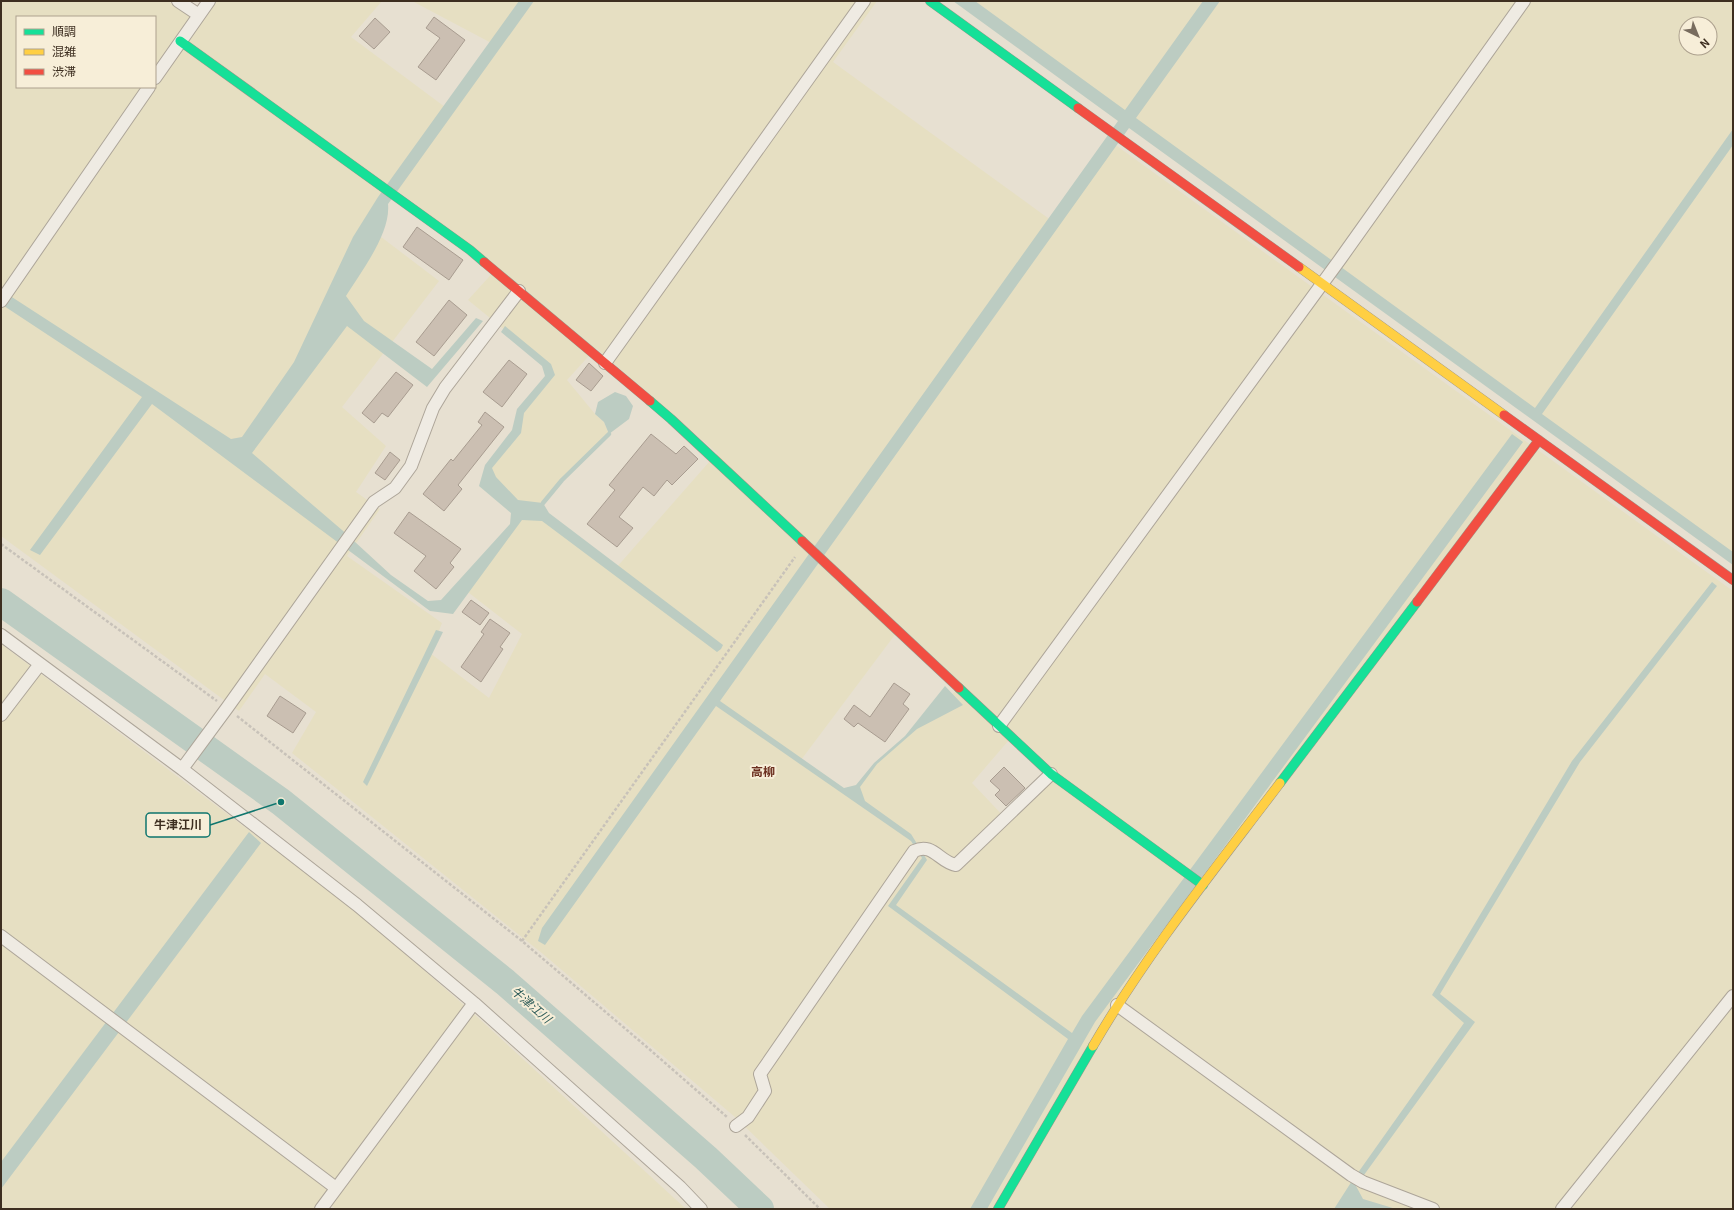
<svg xmlns="http://www.w3.org/2000/svg" width="1734" height="1210" viewBox="0 0 1734 1210" font-family="Georgia,'Noto Sans JP',serif">
	<style>
		.farmland { fill: #e6dfc2; fill-rule: evenodd }
		.water { fill: #bcccc2 }
		.lines { fill: none; stroke-linecap: round; stroke-linejoin: round }
		.stream { stroke: #bcccc2; stroke-width: 4.5 }
		.river { stroke: #bcccc2; stroke-width: 28 }
		.building { fill: #cbbfb2; stroke: #a89c90 }
		.street-casing { stroke: #ada599; stroke-width: 14 }
		.fast-casing { stroke: #9c958a; stroke-width: 10 }
		.slow-casing { stroke: #9c958a; stroke-width: 10 }
		.jam-casing { stroke: #9c958a; stroke-width: 10 }
		.path { stroke: #c8c2b9; stroke-width: 2.5; stroke-dasharray: 3 2; stroke-linecap: butt }
		.street { stroke: #efebe3; stroke-width: 12 }
		.fast { stroke: #16e098; stroke-width: 9 }
		.slow { stroke: #ffcf43; stroke-width: 9 }
		.jam { stroke: #f24e42; stroke-width: 9 }
		.labels { text-anchor: middle; stroke-width: 4; stroke-linejoin: round; paint-order: stroke }
		.neighbourhood-label { font-size: 12px; font-weight: bold; fill: #6b2e1e; stroke: #f7eed8 }
		.water-label { font-size: 12px; font-style: italic; fill: #2f5d5a; stroke: #f7eed8 }
		.leader { fill: none; stroke: #0f766e; stroke-width: 1.5 }
		.callout-dot { fill: #0f766e; stroke: #f7eed8; stroke-width: 1.5 }
		.callout { fill: #f7eed8; stroke: #0f766e; stroke-width: 1.5 }
		.callout-label { font-size: 12px; text-anchor: middle; font-weight: bold; fill: #3d2e20 }
	</style>
	<rect width="100%" height="100%" fill="#e7e0d1"/>
	<!-- farmland -->
	<path class="farmland" d="M 1,1 L 168,1 L 200,23 L 217,1 L 382,1 L 351,37 L 449,110 L 497,46 L 412,1 L 877,1 L 833,62 L 1052,221 L 1110,141 L 1733,591 L 1733,1209 L 830,1209 L 735,1117 L 543,954 L 292,753 L 316,712 L 265,674 L 239,711 L 1,536 ZM 17,17 L 155,17 L 155,87 L 17,87 ZM 394,188 L 498,267 L 468,300 L 550,367 L 549,377 L 521,411 L 515,432 L 489,468 L 489,480 L 524,510 L 464,589 L 522,634 L 489,698 L 430,653 L 442,623 L 347,556 L 380,509 L 356,492 L 386,446 L 342,407 L 439,281 L 368,227 ZM 596,348 L 717,453 L 616,568 L 540,509 L 543,503 L 562,480 L 609,434 L 604,422 L 595,414 L 567,380 ZM 900,628 L 961,686 L 875,765 L 852,795 L 801,760 ZM 1015,733 L 1058,773 L 1009,822 L 972,783 Z
		M 960,1 L 1733,1 L 1733,557 ZM 1686,24 L 1710,24 L 1710,48 L 1686,48 Z
		M 1,644 L 355,910 L 473,1013 L 686,1209 L 336,1209 L 330,1205 L 327,1209 L 1,1209 Z"/>
	<!-- water -->
	<path class="water" d="M 519,1 L 534,1 L 388,204 C 391,233 361,272 346,296 L 364,321 L 432,369 L 476,318 L 483,321 L 427,387 L 347,326 L 252,453 L 342,530 L 391,575 L 428,601 L 441,600 L 510,524 L 511,513 L 479,486 L 485,465 L 512,430 L 517,409 L 545,376 L 542,366 L 501,332 L 505,326 L 551,364 L 555,375 L 524,413 L 521,433 L 492,468 L 496,477 L 518,500 L 543,503 L 549,513 L 723,645 L 721,649 L 717,652 L 542,521 L 522,520 L 453,614 L 430,611 L 152,404 L 40,555 L 30,550 L 142,397 L 1,304 L 1,290 L 231,439 L 242,437 L 294,362 L 353,237 L 378,197 Z
		M 953,1 L 975,1 L 1125,110 L 1203,1 L 1220,1 L 1136,118 L 1535,408 L 1733,129 L 1733,145 L 1542,414 L 1733,552 L 1733,565 L 1129,128 L 720,701 L 844,788 L 856,785 L 874,763 L 905,736 L 945,686 L 963,705 L 917,729 L 877,764 L 860,787 L 865,801 L 911,834 L 927,860 L 896,905 L 1072,1033 L 1082,1016 L 1512,434 L 1523,442 L 1095,1022 L 987,1209 L 970,1209 L 1068,1039 L 888,906 L 922,858 L 911,841 L 716,706 L 545,945 L 538,941 L 542,928 L 1118,121 Z
		M 615,392 L 626,396 L 633,406 L 629,419 L 609,434 L 604,422 L 595,414 L 598,402 Z
		M 1712,582 L 1717,586 L 1580,762 L 1440,994 L 1475,1022 L 1356,1186 L 1363,1199 L 1396,1209 L 1334,1209 L 1350,1184 L 1464,1023 L 1432,995 L 1572,761 Z
		M 436,630 L 443,632 L 367,786 L 363,782 Z
		M 249,832 L 261,843 L 1,1189 L 1,1162 Z"/>
	<g class="lines">
		<!-- stream -->
		<path class="stream" d="M 543,503 L 562,480 L 609,434"/>
		<!-- river -->
		<path class="river" d="M 1,602 L 281,802 L 505,982 L 706,1158 L 760,1209"/>
	</g>
	<!-- building -->
	<path class="building" d="M 434,17 L 465,40 L 436,80 L 418,67 L 440,38 L 426,28 Z
		M 375,18 L 390,32 L 374,49 L 359,36 Z
		M 417,227 L 463,260 L 449,280 L 403,247 Z
		M 449,300 L 467,315 L 434,356 L 416,342 Z
		M 509,360 L 527,374 L 502,407 L 483,392 Z
		M 589,363 L 603,376 L 591,391 L 576,380 Z
		M 396,372 L 413,385 L 388,417 L 382,413 L 374,423 L 362,413 Z
		M 485,412 L 504,427 L 458,485 L 462,489 L 444,511 L 423,494 L 451,459 L 453,461 L 482,425 L 478,422 Z
		M 651,434 L 676,454 L 684,446 L 698,459 L 672,485 L 667,480 L 654,496 L 643,487 L 619,517 L 633,528 L 617,547 L 587,524 L 615,490 L 609,485 Z
		M 390,452 L 400,460 L 385,480 L 375,473 Z
		M 409,512 L 461,549 L 450,563 L 454,567 L 436,589 L 414,571 L 426,556 L 394,533 Z
		M 471,600 L 489,613 L 480,625 L 462,612 Z
		M 490,619 L 510,633 L 500,647 L 503,649 L 481,682 L 461,667 L 484,634 L 481,632 Z
		M 894,683 L 910,694 L 903,704 L 909,709 L 885,742 L 858,723 L 854,727 L 844,719 L 854,705 L 870,717 Z
		M 280,696 L 306,713 L 293,733 L 267,716 Z
		M 1004,767 L 1025,788 L 1006,806 L 995,795 L 1000,790 L 990,781 Z"/>
	<g class="lines">
		<!-- street casing -->
		<g class="street-casing">
			<path id="street" d="M 178,1 L 199,15
				M 155,78 L 209,1
				M 1,301 L 149,87
				M 605,363 L 864,1
				M 1,635 L 182,769 L 357,905 L 474,1003 L 680,1187 L 701,1209
				M 1,715 L 40,664
				M 999,726 L 1341,258 L 1524,1
				M 182,769 L 227,708 L 374,502 L 395,488 L 411,466 L 433,408 L 445,388 L 519,291
				M 1,936 L 336,1188
				M 1117,1005 L 1351,1175 L 1363,1182 L 1433,1209
				M 736,1126 L 748,1117 L 765,1091 L 760,1074 L 914,851 C 933,842 939,862 956,865 L 1051,774
				M 321,1209 L 474,1003
				M 1562,1209 L 1733,996"/>
		</g>
		<!-- fast casing -->
		<g class="fast-casing">
			<path id="fast" d="M 930,1 L 1078,108
				M 180,41 L 470,250 L 484,262
				M 650,401 L 671,419 L 802,541
				M 959,688 L 1051,774 L 1203,885
				M 1280,783 L 1417,602
				M 998,1209 L 1093,1046"/>
		</g>
		<!-- slow casing -->
		<g class="slow-casing">
			<path id="slow" d="M 1299,267 L 1504,415
				M 1093,1046 C 1147,953 1215,869 1280,783"/>
		</g>
		<!-- jam casing -->
		<g class="jam-casing">
			<path id="jam" d="M 1078,108 L 1299,267
				M 484,262 L 650,401
				M 1504,415 L 1733,580
				M 802,541 L 959,688
				M 1417,602 L 1539,440"/>
		</g>
		<!-- path -->
		<path class="path" d="M 1,544 L 217,701
			M 237,716 L 522,941 L 648,1048 L 727,1117
			M 522,941 L 795,557
			M 745,1135 L 820,1209"/>
		<!-- street -->
		<use href="#street" class="street"/>
		<!-- fast -->
		<use href="#fast" class="fast"/>
		<!-- slow -->
		<use href="#slow" class="slow"/>
		<!-- jam -->
		<use href="#jam" class="jam"/>
	</g>
	<g class="labels">
		<!-- neighbourhood labels -->
		<g class="neighbourhood-label">
			<text x="763" y="776">高柳</text>
		</g>
		<!-- water labels -->
		<g class="water-label">
			<text transform="translate(531 1005) rotate(41)" y="4">牛津江川</text>
		</g>
	</g>
	<!-- callouts -->
	<path class="leader" d="M281 802L210 825"/>
	<circle class="callout-dot" cx="281" cy="802" r="4"/>
	<rect class="callout" x="146" y="813" width="64" height="24" rx="4"/>
	<g class="callout-label">
		<text x="178" y="829">牛津江川</text>
	</g>
	<!-- border -->
	<rect width="1734" height="1210" fill="none" stroke="#3d2e20" stroke-width="4"/>
	<!-- legend -->
	<rect x="16" y="16" width="140" height="72" fill="#f7eed8" stroke="#ada18e"/>
	<rect x="24" y="29" width="20" height="6" fill="#16e098" stroke="#ada18e"/>
	<text x="52" y="36" font-size="12" fill="#3d2e20">順調</text>
	<rect x="24" y="49" width="20" height="6" fill="#ffcf43" stroke="#ada18e"/>
	<text x="52" y="56" font-size="12" fill="#3d2e20">混雑</text>
	<rect x="24" y="69" width="20" height="6" fill="#f24e42" stroke="#ada18e"/>
	<text x="52" y="76" font-size="12" fill="#3d2e20">渋滞</text>
	<!-- north arrow -->
	<g transform="translate(1698 36) rotate(137)"><circle r="19" fill="#f7eed8" stroke="#ada18e"/>
	<path d="M0-3L7 15L0 10L-7 15Z" fill="#786c5e"/>
	<text y="-6" font-size="11" font-weight="bold" text-anchor="middle" fill="#3d2e20">N</text>
	</g>
</svg>
